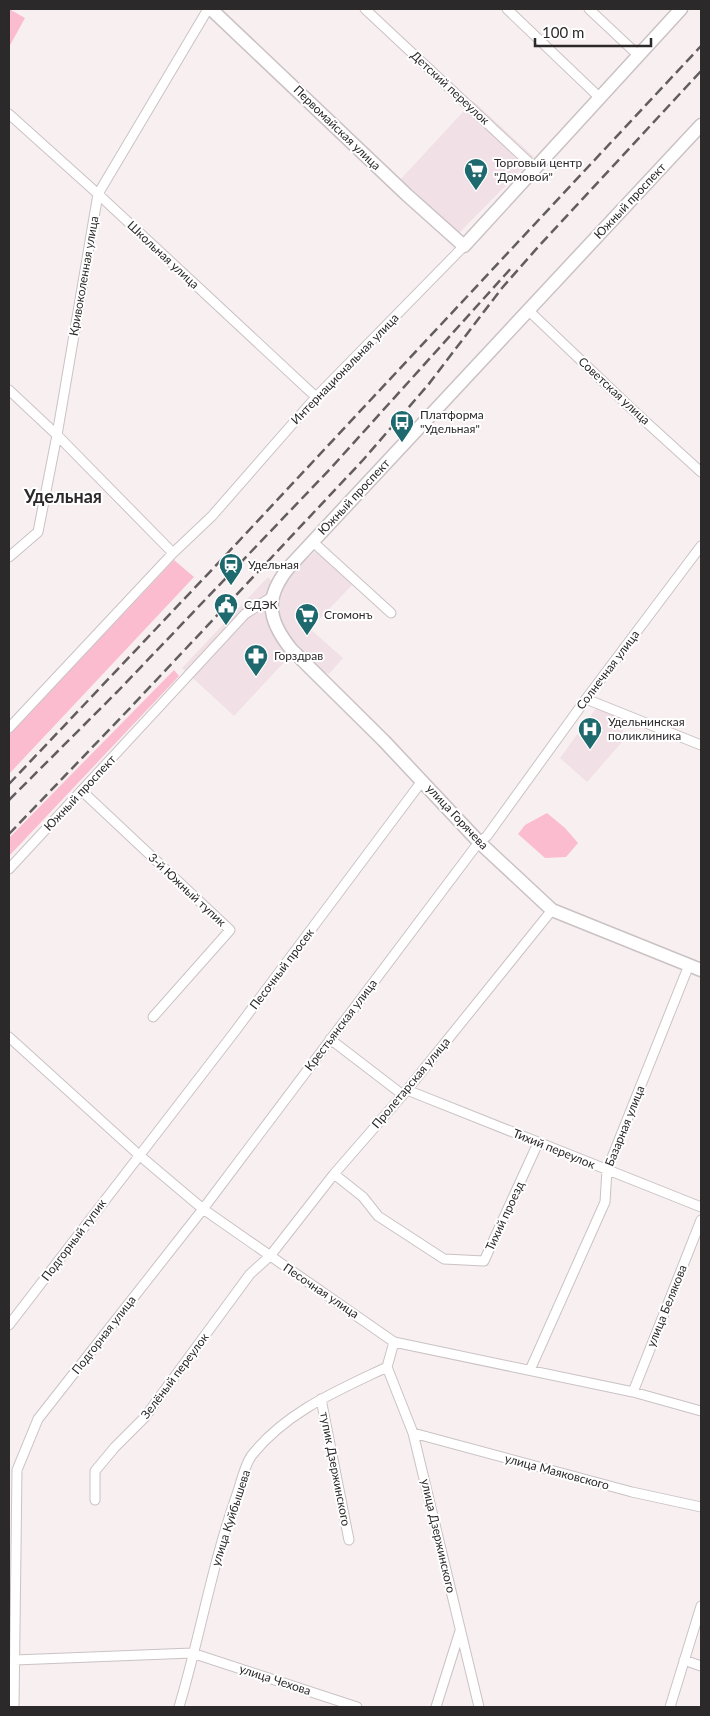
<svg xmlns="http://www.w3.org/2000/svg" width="710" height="1716" viewBox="0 0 710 1716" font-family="Lato,sans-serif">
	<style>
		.built { fill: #f1e0e5 }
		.green { fill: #fcbccf }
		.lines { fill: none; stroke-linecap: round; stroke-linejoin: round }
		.street-casing { stroke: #cac2c4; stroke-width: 11 }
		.secondary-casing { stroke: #cac2c4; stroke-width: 15 }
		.street { stroke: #fff; stroke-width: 9 }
		.secondary { stroke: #fff; stroke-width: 12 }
		.rail { stroke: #625d5e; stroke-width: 2.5; stroke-dasharray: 10 5; stroke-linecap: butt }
		.labels { text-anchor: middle; stroke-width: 4; stroke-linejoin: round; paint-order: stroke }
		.street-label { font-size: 12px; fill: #2c292a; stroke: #fff }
		.poi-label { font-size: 12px; fill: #2c292a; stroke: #fff; text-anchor: start }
		.district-label { font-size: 18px; font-weight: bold; fill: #2c292a; stroke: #fff }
	</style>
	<rect width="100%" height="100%" fill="#f8eff1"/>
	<!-- built -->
	<path class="built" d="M 473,101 L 534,157 L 459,233 L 401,179 Z
		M 316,551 L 353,584 L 310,629 L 343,658 L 329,674 L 288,658 L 234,716 L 182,668 L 268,577 L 275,584 L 284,587 L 287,579 L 295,569 Z
		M 597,707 L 624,718 L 622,742 L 587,782 L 560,758 Z"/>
	<!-- green -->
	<path class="green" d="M 9,9 L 25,18 L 9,47 Z
		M 174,560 L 194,577 L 9,774 L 9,735 Z
		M 174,670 L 179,676 L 9,856 L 9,838 Z
		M 547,813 L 565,828 L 578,843 L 566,857 L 545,858 L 518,834 L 525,825 Z"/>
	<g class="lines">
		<!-- street casing -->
		<g class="street-casing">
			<path id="street" d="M 365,9 L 535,168
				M 507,9 L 599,97
				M 589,9 L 638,55
				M 9,114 L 98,194 L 316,397
				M 528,310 L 634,411 L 701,472
				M 9,390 L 57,435 L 173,553
				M 313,542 L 391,613
				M 9,557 L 38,532 L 57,435 L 98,194 L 208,9
				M 586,699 L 701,745
				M 9,728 L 173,553 L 212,516 L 316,397 L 464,246
				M 82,791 L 230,930 L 153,1017
				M 9,869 L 245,614 L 272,597
				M 9,1037 L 139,1155 L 203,1209 L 394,1342 L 633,1392 L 701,1411
				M 330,1039 L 403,1095
				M 407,1090 L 701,1207
				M 334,1174 L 363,1197 L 378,1216 L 444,1259 L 484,1261 L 538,1143
				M 9,1325 L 233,1034 L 422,781
				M 387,1367 L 413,1433 L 479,1707
				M 530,1370 L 605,1202 L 607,1170 L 689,965
				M 633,1392 L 701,1220
				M 321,1399 L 349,1540
				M 413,1433 L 632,1492 L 701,1507
				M 95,1500 L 95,1471 L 115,1447 L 145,1417 L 250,1274 L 270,1256 L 334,1174 L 407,1090 L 552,910
				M 15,1660 L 192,1653 L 357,1707
				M 684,1660 L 701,1666
				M 14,1707 L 17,1470 L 38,1419 L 203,1209 L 479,842 L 487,836 L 586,699 L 701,546
				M 179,1707 C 200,1637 212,1564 237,1494 C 241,1483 245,1464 252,1455 C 287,1411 339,1390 387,1367 L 394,1342
				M 436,1707 L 460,1631
				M 670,1707 L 701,1606"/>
		</g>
		<!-- secondary casing -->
		<g class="secondary-casing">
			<path id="secondary" d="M 211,9 L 407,195 L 464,246 L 681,9
				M 701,125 L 290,566 C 264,597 267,619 291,649 L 384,741 L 479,842 L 552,910 L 701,970"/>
		</g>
		<!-- street -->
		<use href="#street" class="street"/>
		<!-- secondary -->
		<use href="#secondary" class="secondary"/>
		<!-- rail -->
		<path class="rail" d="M 9,784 L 223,558 L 701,46
			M 9,800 L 118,691 L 331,468 L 513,266
			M 9,834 L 131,707 L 363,460 L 428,385 L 502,288 L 538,247 L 701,71"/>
	</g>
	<!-- icons -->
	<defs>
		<g id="supermarket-pin" transform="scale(1.25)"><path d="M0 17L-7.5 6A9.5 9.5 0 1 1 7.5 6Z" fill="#1d696e" stroke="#fff"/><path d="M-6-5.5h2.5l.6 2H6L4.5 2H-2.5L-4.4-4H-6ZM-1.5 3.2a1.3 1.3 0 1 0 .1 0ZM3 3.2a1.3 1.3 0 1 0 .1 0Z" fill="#fff"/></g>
		<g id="bus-pin" transform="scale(1.25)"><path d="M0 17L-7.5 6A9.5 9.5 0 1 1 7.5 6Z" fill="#1d696e" stroke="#fff"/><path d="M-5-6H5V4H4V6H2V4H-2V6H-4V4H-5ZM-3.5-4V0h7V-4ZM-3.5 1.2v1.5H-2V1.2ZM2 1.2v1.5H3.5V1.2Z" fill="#fff"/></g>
		<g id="station-pin" transform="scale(1.25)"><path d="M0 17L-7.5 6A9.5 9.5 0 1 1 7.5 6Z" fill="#1d696e" stroke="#fff"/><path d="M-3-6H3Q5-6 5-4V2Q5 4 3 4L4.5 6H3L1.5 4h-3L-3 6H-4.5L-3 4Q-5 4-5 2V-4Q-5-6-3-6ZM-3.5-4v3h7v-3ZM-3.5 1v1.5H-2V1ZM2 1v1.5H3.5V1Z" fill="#fff"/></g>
		<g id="civic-pin" transform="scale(1.25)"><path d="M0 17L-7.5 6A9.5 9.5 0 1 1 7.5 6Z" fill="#1d696e" stroke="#fff"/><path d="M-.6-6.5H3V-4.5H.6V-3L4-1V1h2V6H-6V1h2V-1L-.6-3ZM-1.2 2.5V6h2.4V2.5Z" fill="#fff"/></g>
		<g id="pharmacy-pin" transform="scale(1.25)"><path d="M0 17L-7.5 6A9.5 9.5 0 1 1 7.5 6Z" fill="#1d696e" stroke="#fff"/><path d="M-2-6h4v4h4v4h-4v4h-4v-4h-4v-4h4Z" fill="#fff"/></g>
		<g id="hospital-pin" transform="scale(1.25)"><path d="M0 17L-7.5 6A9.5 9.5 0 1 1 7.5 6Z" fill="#1d696e" stroke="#fff"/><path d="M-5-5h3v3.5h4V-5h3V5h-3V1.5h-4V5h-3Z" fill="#fff"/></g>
	</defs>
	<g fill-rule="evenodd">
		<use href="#supermarket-pin" x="476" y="170"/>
		<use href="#bus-pin" x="402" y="422"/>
		<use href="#station-pin" x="231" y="565"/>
		<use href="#civic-pin" x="226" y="605"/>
		<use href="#supermarket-pin" x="307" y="615"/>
		<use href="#pharmacy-pin" x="256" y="656"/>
		<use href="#hospital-pin" x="590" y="729"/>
	</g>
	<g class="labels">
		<!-- street labels -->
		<g class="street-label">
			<text transform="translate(450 88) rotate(43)" y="4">Детский переулок</text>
			<text transform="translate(337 128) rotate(44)" y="4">Первомайская улица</text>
			<text transform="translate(630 201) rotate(-47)" y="4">Южный проспект</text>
			<text transform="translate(163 255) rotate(43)" y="4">Школьная улица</text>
			<text transform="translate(84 276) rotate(-80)" y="4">Кривоколенная улица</text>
			<text transform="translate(345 369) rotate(-46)" y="4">Интернациональная улица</text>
			<text transform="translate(614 391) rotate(43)" y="4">Советская улица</text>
			<text transform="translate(354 497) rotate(-47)" y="4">Южный проспект</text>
			<text transform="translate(608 670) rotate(-53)" y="4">Солнечная улица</text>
			<text transform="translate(80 793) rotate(-47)" y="4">Южный проспект</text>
			<text transform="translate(457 817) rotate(47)" y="4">улица Горячева</text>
			<text transform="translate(187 890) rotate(43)" y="4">3-й Южный тупик</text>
			<text transform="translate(282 969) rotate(-53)" y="4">Песочный просек</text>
			<text transform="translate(341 1025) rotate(-53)" y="4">Крестьянская улица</text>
			<text transform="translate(411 1083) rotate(-50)" y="4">Пролетарская улица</text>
			<text transform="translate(625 1126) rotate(-68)" y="4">Базарная улица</text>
			<text transform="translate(554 1149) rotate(22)" y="4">Тихий переулок</text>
			<text transform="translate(505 1216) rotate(-65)" y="4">Тихий проезд</text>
			<text transform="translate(74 1240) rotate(-53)" y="4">Подгорный тупик</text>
			<text transform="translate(321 1291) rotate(34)" y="4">Песочная улица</text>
			<text transform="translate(667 1306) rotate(-68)" y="4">улица Белякова</text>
			<text transform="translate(104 1335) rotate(-52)" y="4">Подгорная улица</text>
			<text transform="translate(175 1376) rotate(-53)" y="4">Зелёный переулок</text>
			<text transform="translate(335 1469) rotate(79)" y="4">тупик Дзержинского</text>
			<text transform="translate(557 1472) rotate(15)" y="4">улица Маяковского</text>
			<text transform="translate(231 1518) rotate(-72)" y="4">улица Куйбышева</text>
			<text transform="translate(438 1536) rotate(77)" y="4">улица Дзержинского</text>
			<text transform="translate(275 1680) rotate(18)" y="4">улица Чехова</text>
		</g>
		<!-- poi labels -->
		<g class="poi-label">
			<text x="494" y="167">Торговый центр<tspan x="494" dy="14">"Домовой"</tspan></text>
			<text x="420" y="419">Платформа<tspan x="420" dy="14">"Удельная"</tspan></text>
			<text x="248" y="569">Удельная</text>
			<text x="244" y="609">СДЭК</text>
			<text x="324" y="619">Сгомонъ</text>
			<text x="274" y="660">Горздрав</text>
			<text x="608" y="726">Удельнинская<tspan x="608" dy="14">поликлиника</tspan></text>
		</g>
		<!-- district labels -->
		<g class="district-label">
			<text x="63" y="503">Удельная</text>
		</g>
	</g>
	<!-- border -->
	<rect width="710" height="1716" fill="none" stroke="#2c292a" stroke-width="20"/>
	<!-- scale -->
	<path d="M535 38v8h116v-8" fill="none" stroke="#2c292a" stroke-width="2.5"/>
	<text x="542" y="38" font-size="15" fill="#2c292a" stroke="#ffffff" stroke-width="4" paint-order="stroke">100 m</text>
</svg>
